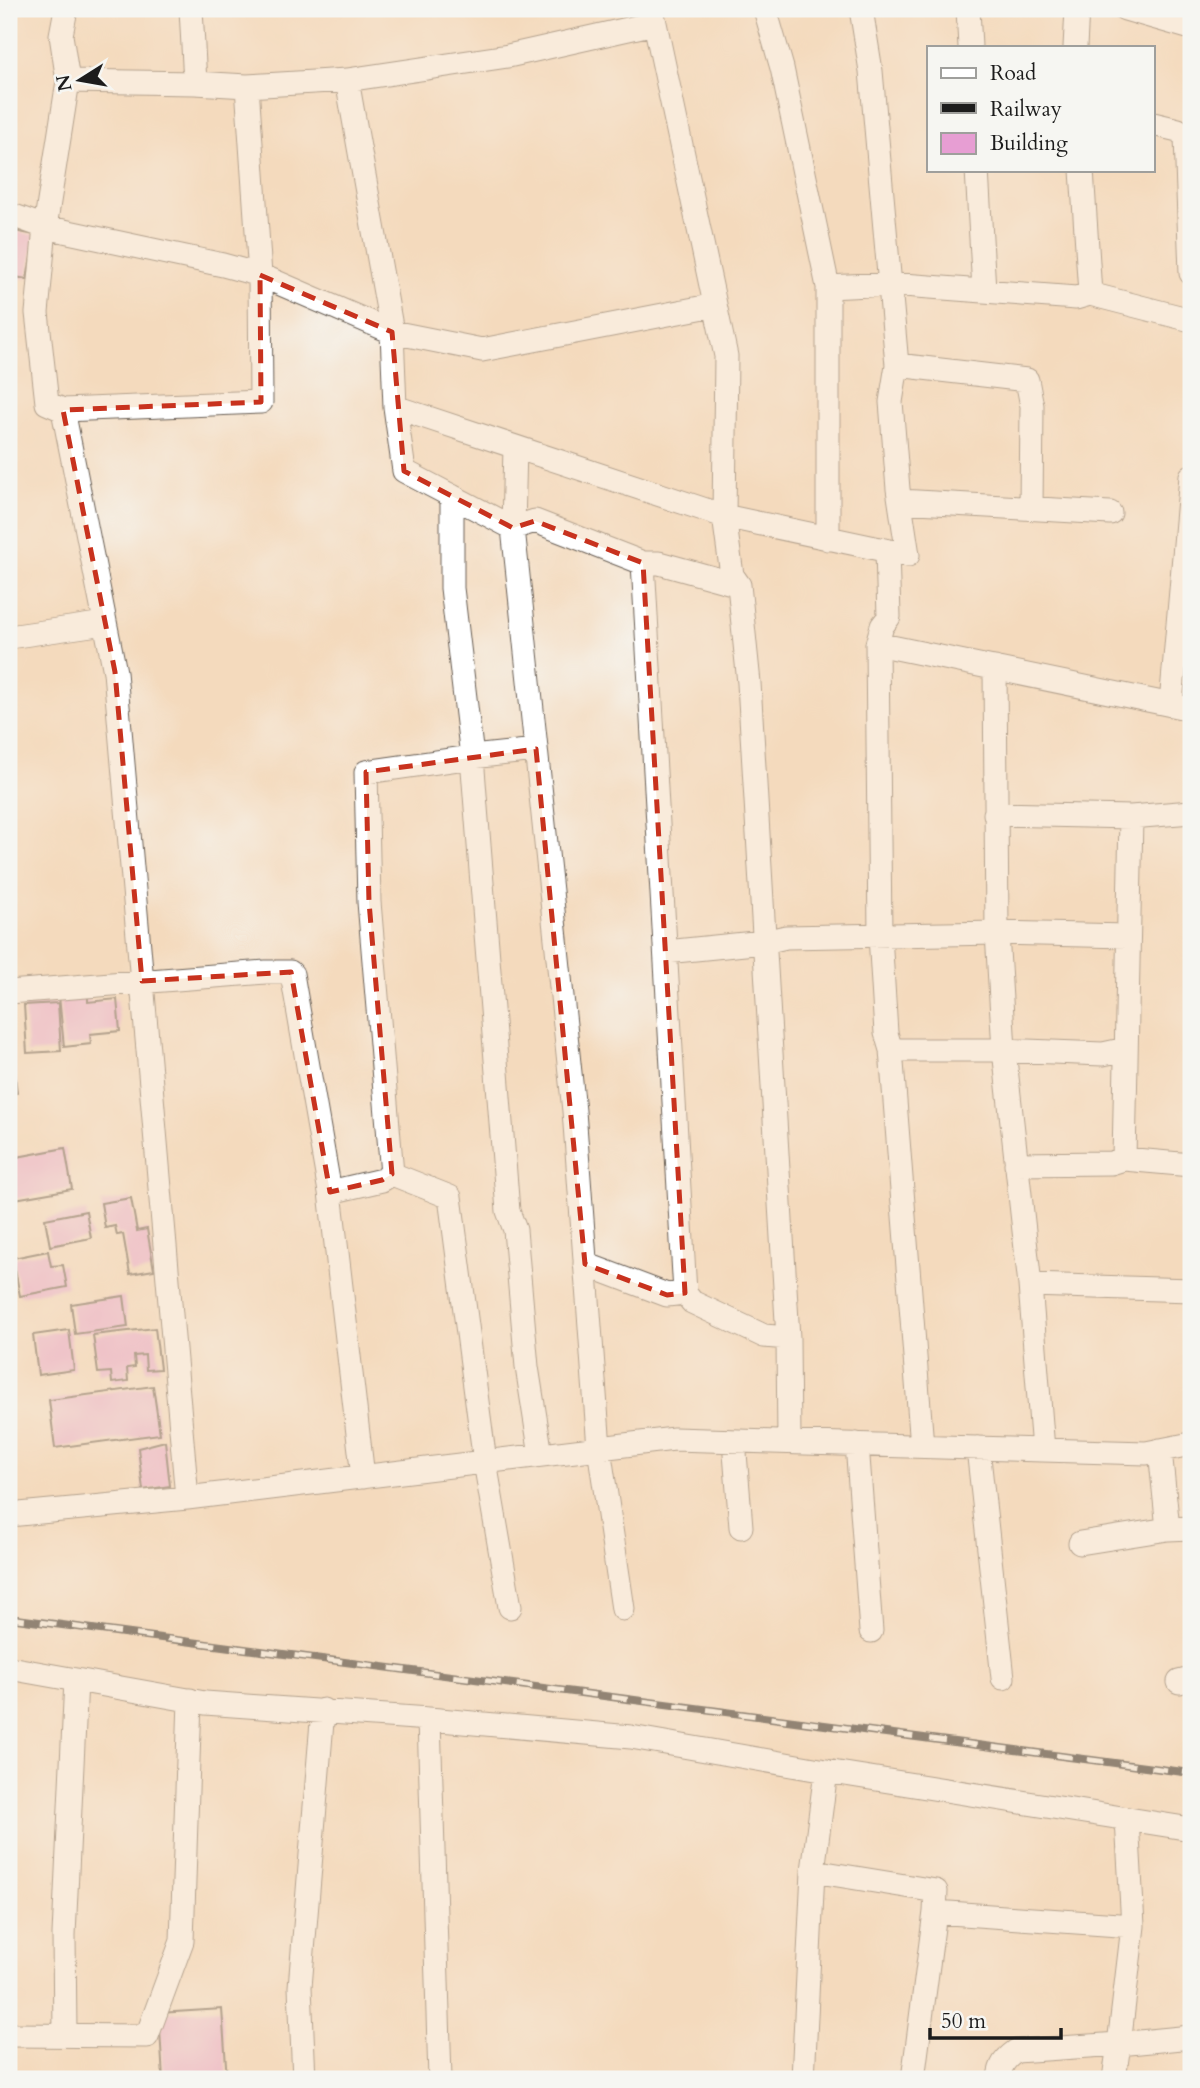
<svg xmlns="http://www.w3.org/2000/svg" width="1200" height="2088" viewBox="0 0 1200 2088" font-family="Cardo,serif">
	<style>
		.building { fill: #e79ed3 }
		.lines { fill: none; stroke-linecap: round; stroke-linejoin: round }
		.minor-casing { stroke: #685e54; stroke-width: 25 }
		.minor { stroke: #fff; stroke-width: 23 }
		.rail-casing { stroke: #1c1c1c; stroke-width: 8 }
		.rail { stroke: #f6f6f2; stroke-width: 5; stroke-dasharray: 16; stroke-linecap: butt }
		.marked { fill: none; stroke: #c8321e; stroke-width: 5; stroke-dasharray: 14 9; stroke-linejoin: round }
	</style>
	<rect width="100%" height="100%" fill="#f6f6f2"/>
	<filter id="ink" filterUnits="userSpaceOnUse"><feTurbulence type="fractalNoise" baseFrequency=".0143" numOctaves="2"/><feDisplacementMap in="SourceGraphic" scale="14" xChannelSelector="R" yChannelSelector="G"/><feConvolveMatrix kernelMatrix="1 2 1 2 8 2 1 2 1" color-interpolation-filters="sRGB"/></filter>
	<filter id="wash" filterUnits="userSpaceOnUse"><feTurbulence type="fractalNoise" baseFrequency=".00686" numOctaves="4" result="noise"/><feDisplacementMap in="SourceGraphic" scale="28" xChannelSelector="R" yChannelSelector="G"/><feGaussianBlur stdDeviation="1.57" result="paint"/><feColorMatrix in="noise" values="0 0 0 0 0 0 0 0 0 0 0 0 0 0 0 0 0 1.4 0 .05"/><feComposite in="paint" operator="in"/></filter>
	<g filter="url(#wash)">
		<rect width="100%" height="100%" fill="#f4dabd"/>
		<g id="blocks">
			<!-- building -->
			<path class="building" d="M 9,230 L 35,235 L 27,279 L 9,276 Z
				M 88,994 L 88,1002 L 117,999 L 120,1031 L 90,1034 L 91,1044 L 64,1047 L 59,996 Z
				M 58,1003 L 61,1051 L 27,1053 L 24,1005 Z
				M 9,1048 L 12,1048 L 17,1093 L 9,1094 Z
				M 9,1119 L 17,1157 L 65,1148 L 72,1189 L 9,1200 Z
				M 131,1198 L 137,1231 L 147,1229 L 154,1270 L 130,1274 L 123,1234 L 117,1235 L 115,1226 L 105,1228 L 101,1203 Z
				M 86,1211 L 91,1238 L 50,1246 L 45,1219 Z
				M 48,1251 L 51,1266 L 63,1265 L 67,1287 L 20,1296 L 13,1258 Z
				M 124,1296 L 128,1327 L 75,1334 L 71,1304 Z
				M 155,1328 L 160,1369 L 146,1370 L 145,1355 L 134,1356 L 135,1367 L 127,1368 L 128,1381 L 112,1383 L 111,1372 L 98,1373 L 93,1335 Z
				M 69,1330 L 74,1370 L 38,1375 L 33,1335 Z
				M 153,1386 L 160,1434 L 55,1448 L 49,1400 Z
				M 165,1441 L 170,1486 L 143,1490 L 138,1448 Z
				M 222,2009 L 227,2079 L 163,2079 L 159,2013 Z"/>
		</g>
	</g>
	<g filter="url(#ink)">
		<use href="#blocks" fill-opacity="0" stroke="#685e54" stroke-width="2"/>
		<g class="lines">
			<!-- minor casing -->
			<g class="minor-casing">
				<path id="minor" d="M 66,9 L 61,35 L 68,81 L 45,227 L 37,313 L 47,403 L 63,410 L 261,402 L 260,275 L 247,86
					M 191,9 L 195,83
					M 652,9 L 726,356 L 724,516 L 732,575 L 739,585 L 749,683 L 788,1338 L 789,1442
					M 765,9 L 782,68 L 828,287 L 828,539
					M 968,9 L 970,47
					M 1125,9 L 1191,28
					M 1075,47 L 1077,9
					M 347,80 L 392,332 L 395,407 L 404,471 L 513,528 L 574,1111 L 599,1448 L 623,1609
					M 68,81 L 195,83 L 247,86 L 347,80 L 508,56 L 655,23
					M 1153,124 L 1178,130 L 1186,137 L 1191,273
					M 977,170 L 984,290
					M 1082,170 L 1090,294
					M 9,214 L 45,227 L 223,265 L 260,275 L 392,332 L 482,350 L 715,305
					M 828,287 L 890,284 L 1076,298 L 1090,294 L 1191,320
					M 897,365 L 1027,380 L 1032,406 L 1031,508
					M 395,407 L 724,516 L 908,555 L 898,489 L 891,402 L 897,365 L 871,71 L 861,9
					M 63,410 L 115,672 L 187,1498
					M 515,447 L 513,528 L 535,521 L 643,563 L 659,563 L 739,585
					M 452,496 L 452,588 L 472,757 L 536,750
					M 900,501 L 1110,513
					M 887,551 L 889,617 L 882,626 L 877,644 L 880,935 L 886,1033 L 891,1050 L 922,1446
					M 643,563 L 685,1293 L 692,1302 L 764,1336 L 788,1338
					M 9,637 L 105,623
					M 877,644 L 1191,709
					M 995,668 L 997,933 L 1004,1050 L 1030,1285 L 1043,1450
					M 1171,704 L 1191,476
					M 995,814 L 1131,817 L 1191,812
					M 666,952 L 764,942 L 786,937 L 997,933 L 1127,936
					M 9,992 L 266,972 L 290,972 L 292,974 L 330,1192 L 363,1477
					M 891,1050 L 1004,1050 L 1103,1054 L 1126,1049
					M 1124,1159 L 1131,817
					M 1016,1164 L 1111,1163 L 1124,1159 L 1191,1165
					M 392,1174 L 369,902 L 366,772 L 472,757 L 508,1211 L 515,1230 L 527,1367 L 541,1455
					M 392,1174 L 450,1197 L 485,1462 L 510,1607
					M 330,1192 L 382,1180 L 392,1174
					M 585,1264 L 667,1295 L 685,1293
					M 1030,1285 L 1191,1290
					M 734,1441 L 741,1527
					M 857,1444 L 871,1631
					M 978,1448 L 1003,1678
					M 1160,1450 L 1168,1529
					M 9,1515 L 187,1498 L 674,1439 L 1146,1453 L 1191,1444
					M 1080,1543 L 1168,1529 L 1191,1528
					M 9,1668 L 205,1703 L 429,1719 L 631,1737 L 826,1771 L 1191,1829
					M 1179,1682 L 1191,1679
					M 429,1719 L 440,2079
					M 813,1871 L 936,1891 L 935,1912
					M 1133,1926 L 1119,2044 L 1191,2037
					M 65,2034 L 64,1935 L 76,1680
					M 9,2035 L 147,2036 L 182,1941 L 190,1700
					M 304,2079 L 300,1987 L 323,1710
					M 803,2079 L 813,1871 L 826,1771
					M 913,2079 L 935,1912 L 1133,1926 L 1127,1819
					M 999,2079 C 1000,2065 1005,2059 1016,2051 L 1119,2044 L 1114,2079"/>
			</g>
			<!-- minor -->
			<use href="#minor" class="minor"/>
			<!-- rail casing -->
			<g class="rail-casing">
				<path id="rail" d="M 9,1618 L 1191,1773"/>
			</g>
			<!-- rail -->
			<use href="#rail" class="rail"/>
		</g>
	</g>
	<!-- marked area -->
	<path d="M0 0H1200V2088H0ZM 260,275 L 392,332 L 404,471 L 513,528 L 535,521 L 643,563 L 685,1293 L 667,1295 L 585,1264 L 536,749 L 366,772 L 369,902 L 392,1174 L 382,1180 L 330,1192 L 291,972 L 142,981 L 115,672 L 63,410 L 261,402 Z" fill="#f4dabd" fill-opacity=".55" fill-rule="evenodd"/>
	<path class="marked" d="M 260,275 L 392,332 L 404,471 L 513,528 L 535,521 L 643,563 L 685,1293 L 667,1295 L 585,1264 L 536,749 L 366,772 L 369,902 L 392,1174 L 382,1180 L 330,1192 L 291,972 L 142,981 L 115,672 L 63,410 L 261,402 Z"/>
	<!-- margin -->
	<rect width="1200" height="2088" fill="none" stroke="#f6f6f2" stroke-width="35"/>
	<!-- legend -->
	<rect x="927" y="46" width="228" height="126" fill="#f6f6f2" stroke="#9f9f9c" stroke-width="2"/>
	<rect x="941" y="68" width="35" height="10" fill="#ffffff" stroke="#9f9f9c" stroke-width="2"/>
	<text x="990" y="80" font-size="21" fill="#1c1c1c">Road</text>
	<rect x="941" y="103" width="35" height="10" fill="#1c1c1c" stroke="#9f9f9c" stroke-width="2"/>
	<text x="990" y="116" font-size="21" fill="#1c1c1c">Railway</text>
	<rect x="941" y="133" width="35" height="21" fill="#e79ed3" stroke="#9f9f9c" stroke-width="2"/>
	<text x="990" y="150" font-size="21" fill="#1c1c1c">Building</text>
	<!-- north arrow -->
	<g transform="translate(80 80) rotate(259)" stroke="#f6f6f2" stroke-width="5" paint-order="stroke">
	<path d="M0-5L12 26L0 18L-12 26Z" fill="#1c1c1c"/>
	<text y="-10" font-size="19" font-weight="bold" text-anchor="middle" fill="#1c1c1c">N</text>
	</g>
	<!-- scale -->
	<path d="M930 2028v10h131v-10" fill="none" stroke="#1c1c1c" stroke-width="3.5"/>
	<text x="941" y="2028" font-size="21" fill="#1c1c1c" stroke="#f6f6f2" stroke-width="5" paint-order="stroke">50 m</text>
</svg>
